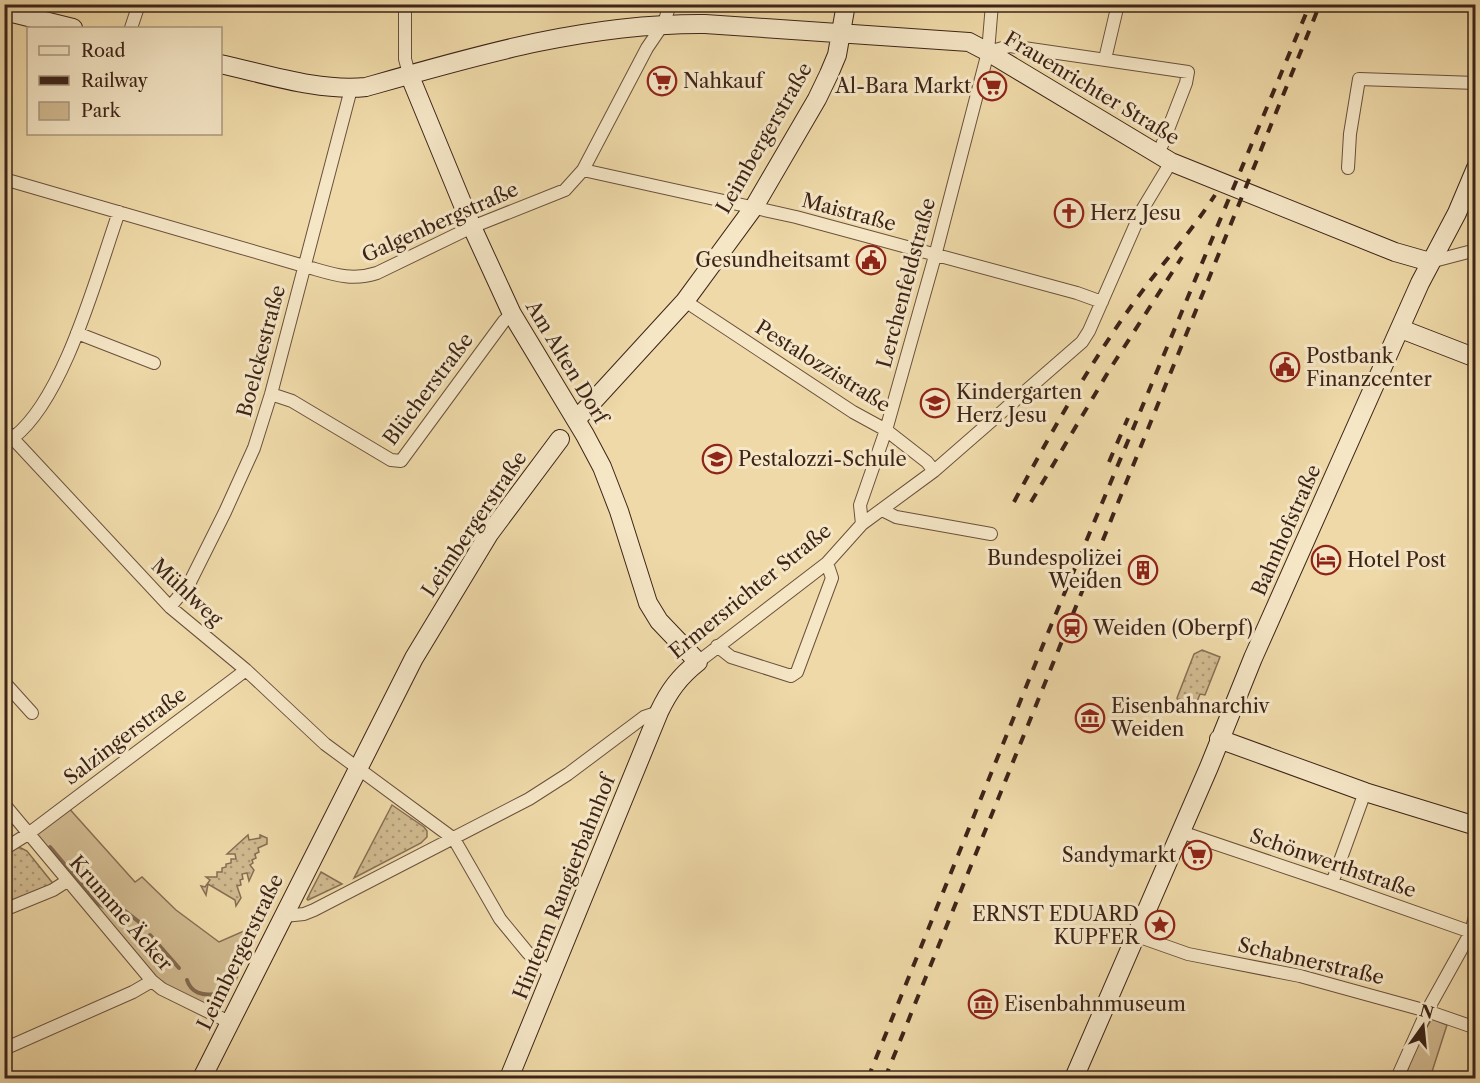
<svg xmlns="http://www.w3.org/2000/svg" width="1480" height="1083" viewBox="0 0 1480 1083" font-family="'Libre Caslon Text',serif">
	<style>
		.grass { fill: url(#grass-dots); stroke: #876f54; stroke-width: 1.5 }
		.park { fill: #d1ba90; stroke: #876f54; stroke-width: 1.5 }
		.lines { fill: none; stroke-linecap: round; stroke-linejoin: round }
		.stream { stroke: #836b51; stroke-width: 4 }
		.street-casing { stroke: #6a513d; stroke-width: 14 }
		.secondary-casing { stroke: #3d2419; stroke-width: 20 }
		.street { stroke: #f5e6c6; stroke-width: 12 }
		.secondary { stroke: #f5e6c6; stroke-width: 18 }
		.rail { stroke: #3d2419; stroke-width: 4; stroke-dasharray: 10 10; stroke-linecap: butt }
		.labels { text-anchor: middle; stroke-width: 6; stroke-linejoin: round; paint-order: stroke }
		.poi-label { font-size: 20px; fill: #3d2419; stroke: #f5e6c6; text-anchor: start }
		.street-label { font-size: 20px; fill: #3d2419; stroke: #f5e6c6 }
	</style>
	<defs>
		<pattern id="grass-dots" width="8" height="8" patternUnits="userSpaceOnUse" patternTransform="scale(1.5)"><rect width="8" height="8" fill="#d1ba90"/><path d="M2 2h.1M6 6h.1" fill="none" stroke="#ab9775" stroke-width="1.8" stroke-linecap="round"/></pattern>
	</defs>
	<rect width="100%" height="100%" fill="#efd9a8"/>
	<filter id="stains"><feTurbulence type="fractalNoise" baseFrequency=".00333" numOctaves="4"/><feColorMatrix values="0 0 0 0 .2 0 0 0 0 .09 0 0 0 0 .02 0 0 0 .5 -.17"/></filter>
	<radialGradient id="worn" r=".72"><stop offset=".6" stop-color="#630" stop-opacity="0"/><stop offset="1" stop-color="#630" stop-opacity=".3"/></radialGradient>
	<!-- grass -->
	<path class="grass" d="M 1202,650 L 1220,657 L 1205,695 L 1200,694 L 1194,709 L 1179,703 L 1177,698 L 1194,654 Z
		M 392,805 L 424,827 L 427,831 L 427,837 L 421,843 L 354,878 Z
		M 248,835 L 249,840 L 260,838 L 260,835 L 267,838 L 267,844 L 258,848 L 259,852 L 255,854 L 256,858 L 252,860 L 253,863 L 250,865 L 254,870 L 249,881 L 247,873 L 242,874 L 243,879 L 240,880 L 241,885 L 237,886 L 241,898 L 236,906 L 235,900 L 208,884 L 206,895 L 201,886 L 205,887 L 210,880 L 206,877 L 217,877 L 217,872 L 222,872 L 222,868 L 226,867 L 226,864 L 231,863 L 231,859 L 236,859 L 235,854 L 227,854 Z
		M 13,847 L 21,848 L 27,851 L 55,886 L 14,902 L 5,887 L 5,852 Z
		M 321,872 L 342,884 L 308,900 L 307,899 Z"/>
	<!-- park -->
	<path class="park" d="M 66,805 L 135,882 L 142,877 L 176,910 L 219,942 L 253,927 L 260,930 L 219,1015 L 163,984 L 143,969 L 34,833 Z
		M 1432,1019 L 1447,1025 L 1430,1078 L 1405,1078 L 1417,1041 Z"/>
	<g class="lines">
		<!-- stream -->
		<path class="stream" d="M 50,847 L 97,903 L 104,907 L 125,911 L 143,925
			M 150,935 L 179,968
			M 187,980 C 191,993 203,996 215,994"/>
		<!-- street casing -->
		<g class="street-casing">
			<path id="street" d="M 405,4 L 405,59 L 409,74
				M 131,28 L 139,4
				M 988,52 L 1010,46 L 1188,72 L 1186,83 L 1162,145
				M 1105,59 L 1118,4
				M 1348,168 L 1350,134 L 1359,79 L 1476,83
				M 583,170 L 796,217 L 1077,293 L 1102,302
				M 4,179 L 304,266 C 330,273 350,282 377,273 L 472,227 L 565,190 L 583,170 L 647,48 L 664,23 L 670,4
				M 1430,262 L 1476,250
				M 685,301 L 853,412 L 886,430 L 927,462 L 934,471
				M 77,333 L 154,363
				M 271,394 L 292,401 L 391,460 L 401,461 L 504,321 L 512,314
				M 4,429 L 170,607 L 246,670 L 325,744 L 454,839 L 500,919 L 528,953 L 552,976
				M 14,437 C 65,397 97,274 119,212
				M 882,510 L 896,517 L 991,534
				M 862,524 L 860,505 L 886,430 L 935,256 L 988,52 L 992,4
				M 170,607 L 189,584 L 225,512 L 254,448 L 271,394 L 351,89
				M 717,646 L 731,657 L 791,676 L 797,672 L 832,578 L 827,563
				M 698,662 L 827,563 L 862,524 L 934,471 L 1082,342 L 1089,331 L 1142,210 L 1171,162
				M 4,682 L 32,713
				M 4,804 L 152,981 L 162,989 L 229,1022
				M 1181,832 L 1332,883 L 1471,932
				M 4,849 L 28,834 L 246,670
				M 1332,883 L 1365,792
				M 4,910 L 53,890 L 67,881
				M 284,916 L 304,914 L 314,910 L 529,799 L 568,774 L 644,717 L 659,712
				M 1137,936 L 1188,954 L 1300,976 L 1427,1011 L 1476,1028
				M 4,1049 L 133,992 L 152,981
				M 1397,1078 L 1427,1011 L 1471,932 L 1476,913"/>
		</g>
		<!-- secondary casing -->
		<g class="secondary-casing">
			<path id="secondary" d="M 4,11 L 73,28
				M 220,64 C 266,74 320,92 366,87 C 478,55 587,23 705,24 L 969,42 L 988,52 L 1171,162 L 1395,252 L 1430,262
				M 409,74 L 472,227 L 512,314 L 585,435 L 602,467 L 619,511 L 648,603 L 659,621 L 698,662 C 679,677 669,691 659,712 L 509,1078
				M 1401,329 L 1476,358
				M 576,420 L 685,301 L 754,207 L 817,99 L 829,74 L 837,55 L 846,4
				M 1219,739 L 1365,792 L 1476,826
				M 202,1078 L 414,658 L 489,534 L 560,439
				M 1074,1078 L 1209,767 L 1253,658 L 1420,283 L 1457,213 L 1476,168"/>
		</g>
		<!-- street -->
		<use href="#street" class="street"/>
		<!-- secondary -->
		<use href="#secondary" class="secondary"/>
		<!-- rail -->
		<path class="rail" d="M 1109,462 L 1128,418
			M 1014,502 C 1050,434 1088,367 1132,305 C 1159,267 1190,234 1215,195
			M 1031,502 L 1110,369 L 1182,257
			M 868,1078 L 1045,640 L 1310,4
			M 885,1078 L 1320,4"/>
	</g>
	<!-- icons -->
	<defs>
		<g id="supermarket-ring" transform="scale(1.5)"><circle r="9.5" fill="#f5e6c6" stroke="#8f2418" stroke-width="1.5"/><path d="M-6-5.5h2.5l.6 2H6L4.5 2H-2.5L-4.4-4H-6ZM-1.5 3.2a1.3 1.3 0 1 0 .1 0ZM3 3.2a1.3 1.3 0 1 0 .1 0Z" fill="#8f2418"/></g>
		<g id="church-ring" transform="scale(1.5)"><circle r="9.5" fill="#f5e6c6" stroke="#8f2418" stroke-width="1.5"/><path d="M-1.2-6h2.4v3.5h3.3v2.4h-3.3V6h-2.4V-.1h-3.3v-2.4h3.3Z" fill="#8f2418"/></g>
		<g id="civic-ring" transform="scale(1.5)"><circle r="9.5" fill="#f5e6c6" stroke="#8f2418" stroke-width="1.5"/><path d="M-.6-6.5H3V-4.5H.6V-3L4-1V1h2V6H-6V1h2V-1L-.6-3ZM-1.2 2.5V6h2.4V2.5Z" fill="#8f2418"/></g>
		<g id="school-ring" transform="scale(1.5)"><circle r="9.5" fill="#f5e6c6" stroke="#8f2418" stroke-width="1.5"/><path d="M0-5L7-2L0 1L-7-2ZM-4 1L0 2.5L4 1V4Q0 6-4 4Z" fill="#8f2418"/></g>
		<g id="hotel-ring" transform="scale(1.5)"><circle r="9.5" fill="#f5e6c6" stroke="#8f2418" stroke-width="1.5"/><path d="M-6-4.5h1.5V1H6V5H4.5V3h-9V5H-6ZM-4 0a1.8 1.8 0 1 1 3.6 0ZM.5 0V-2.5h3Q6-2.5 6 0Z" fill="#8f2418"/></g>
		<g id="building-ring" transform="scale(1.5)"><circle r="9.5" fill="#f5e6c6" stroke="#8f2418" stroke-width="1.5"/><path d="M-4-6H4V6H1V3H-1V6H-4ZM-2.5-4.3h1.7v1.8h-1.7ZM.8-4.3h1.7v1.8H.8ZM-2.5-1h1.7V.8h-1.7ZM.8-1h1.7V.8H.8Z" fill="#8f2418"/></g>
		<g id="station-ring" transform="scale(1.5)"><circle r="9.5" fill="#f5e6c6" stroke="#8f2418" stroke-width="1.5"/><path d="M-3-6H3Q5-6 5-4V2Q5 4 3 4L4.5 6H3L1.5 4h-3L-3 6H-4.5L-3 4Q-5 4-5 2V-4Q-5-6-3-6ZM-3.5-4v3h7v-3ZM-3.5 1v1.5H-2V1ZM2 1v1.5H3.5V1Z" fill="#8f2418"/></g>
		<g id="museum-ring" transform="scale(1.5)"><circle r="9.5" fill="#f5e6c6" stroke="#8f2418" stroke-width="1.5"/><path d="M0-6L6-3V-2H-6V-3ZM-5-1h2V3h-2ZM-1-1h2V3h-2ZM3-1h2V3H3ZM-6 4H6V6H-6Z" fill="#8f2418"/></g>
		<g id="sight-ring" transform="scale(1.5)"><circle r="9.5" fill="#f5e6c6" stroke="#8f2418" stroke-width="1.5"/><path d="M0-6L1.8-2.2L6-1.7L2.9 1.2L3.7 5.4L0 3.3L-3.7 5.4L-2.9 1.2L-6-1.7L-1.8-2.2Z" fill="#8f2418"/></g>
	</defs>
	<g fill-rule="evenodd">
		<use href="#supermarket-ring" x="662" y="81"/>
		<use href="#supermarket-ring" x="992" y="86"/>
		<use href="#church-ring" x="1069" y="213"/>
		<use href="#civic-ring" x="871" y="260"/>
		<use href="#civic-ring" x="1285" y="367"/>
		<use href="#school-ring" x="935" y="403"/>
		<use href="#school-ring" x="717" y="459"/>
		<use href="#hotel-ring" x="1326" y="560"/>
		<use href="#building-ring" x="1143" y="570"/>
		<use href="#station-ring" x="1072" y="628"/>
		<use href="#museum-ring" x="1090" y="718"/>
		<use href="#supermarket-ring" x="1197" y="855"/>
		<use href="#sight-ring" x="1160" y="925"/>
		<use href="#museum-ring" x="983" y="1004"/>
	</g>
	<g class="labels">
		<!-- poi labels -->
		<g class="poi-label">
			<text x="683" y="88">Nahkauf</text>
			<text x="971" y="93" text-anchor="end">Al-Bara Markt</text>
			<text x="1090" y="220">Herz Jesu</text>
			<text x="850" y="267" text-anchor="end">Gesundheitsamt</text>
			<text x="1306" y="363">Postbank<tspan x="1306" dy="23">Finanzcenter</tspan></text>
			<text x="956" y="399">Kindergarten<tspan x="956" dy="23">Herz Jesu</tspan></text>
			<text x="738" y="466">Pestalozzi-Schule</text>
			<text x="1122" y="565" text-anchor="end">Bundespolizei<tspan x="1122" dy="23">Weiden</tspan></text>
			<text x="1347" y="567">Hotel Post</text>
			<text x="1093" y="635">Weiden (Oberpf)</text>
			<text x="1111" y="713">Eisenbahnarchiv<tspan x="1111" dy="23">Weiden</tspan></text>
			<text x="1176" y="862" text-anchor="end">Sandymarkt</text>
			<text x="1139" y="921" text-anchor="end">ERNST EDUARD<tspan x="1139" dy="23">KUPFER</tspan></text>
			<text x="1004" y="1011">Eisenbahnmuseum</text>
		</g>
		<!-- street labels -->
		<g class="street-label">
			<text transform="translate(1092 88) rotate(31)" y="7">Frauenrichter Straße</text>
			<text transform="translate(764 138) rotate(-60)" y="7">Leimbergerstraße</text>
			<text transform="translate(849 212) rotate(15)" y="7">Maistraße</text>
			<text transform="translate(440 222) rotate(-24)" y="7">Galgenbergstraße</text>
			<text transform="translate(906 283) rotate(-75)" y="7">Lerchenfeldstraße</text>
			<text transform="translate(261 351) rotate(-75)" y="7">Boelckestraße</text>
			<text transform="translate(567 362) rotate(59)" y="7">Am Alten Dorf</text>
			<text transform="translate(823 366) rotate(32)" y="7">Pestalozzistraße</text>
			<text transform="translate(428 389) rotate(-53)" y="7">Blücherstraße</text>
			<text transform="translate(474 524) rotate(-56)" y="7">Leimbergerstraße</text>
			<text transform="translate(1286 530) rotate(-66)" y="7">Bahnhofstraße</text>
			<text transform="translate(750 591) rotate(-39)" y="7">Ermersrichter Straße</text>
			<text transform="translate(187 592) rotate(43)" y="7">Mühlweg</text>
			<text transform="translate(125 736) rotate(-37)" y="7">Salzingerstraße</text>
			<text transform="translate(1333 863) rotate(19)" y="7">Schönwerthstraße</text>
			<text transform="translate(564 887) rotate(-68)" y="7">Hinterm Rangierbahnhof</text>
			<text transform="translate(121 913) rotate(49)" y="7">Krumme Äcker</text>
			<text transform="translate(240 952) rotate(-64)" y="7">Leimbergerstraße</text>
			<text transform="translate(1311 961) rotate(13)" y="7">Schabnerstraße</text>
		</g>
	</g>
	<!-- margin -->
	<rect width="1480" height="1083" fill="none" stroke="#efd9a8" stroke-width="24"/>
	<rect x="6" y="6" width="1468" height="1071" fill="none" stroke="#3d2419" stroke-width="3"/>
	<rect x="12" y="12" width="1456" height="1059" fill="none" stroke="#3d2419" stroke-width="1.5"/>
	<!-- legend -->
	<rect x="27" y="27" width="195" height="108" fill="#f5e6c6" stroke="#ab9881" stroke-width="1.5"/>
	<rect x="39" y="46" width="30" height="9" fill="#f5e6c6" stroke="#ab9881" stroke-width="1.5"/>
	<text x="81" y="57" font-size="18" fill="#3d2419">Road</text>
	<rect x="39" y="76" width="30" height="9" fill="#3d2419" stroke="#ab9881" stroke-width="1.5"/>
	<text x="81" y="87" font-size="18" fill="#3d2419">Railway</text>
	<rect x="39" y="102" width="30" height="18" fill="#d1ba90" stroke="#ab9881" stroke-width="1.5"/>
	<text x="81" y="117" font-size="18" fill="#3d2419">Park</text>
	<!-- north arrow -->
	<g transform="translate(1423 1026) rotate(15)" stroke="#f5e6c6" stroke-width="4.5" paint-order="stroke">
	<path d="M0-4.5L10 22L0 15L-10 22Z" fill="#3d2419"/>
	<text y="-9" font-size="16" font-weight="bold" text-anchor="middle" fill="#3d2419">N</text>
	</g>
	<rect width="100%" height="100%" filter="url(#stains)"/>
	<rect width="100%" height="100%" fill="url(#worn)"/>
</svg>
